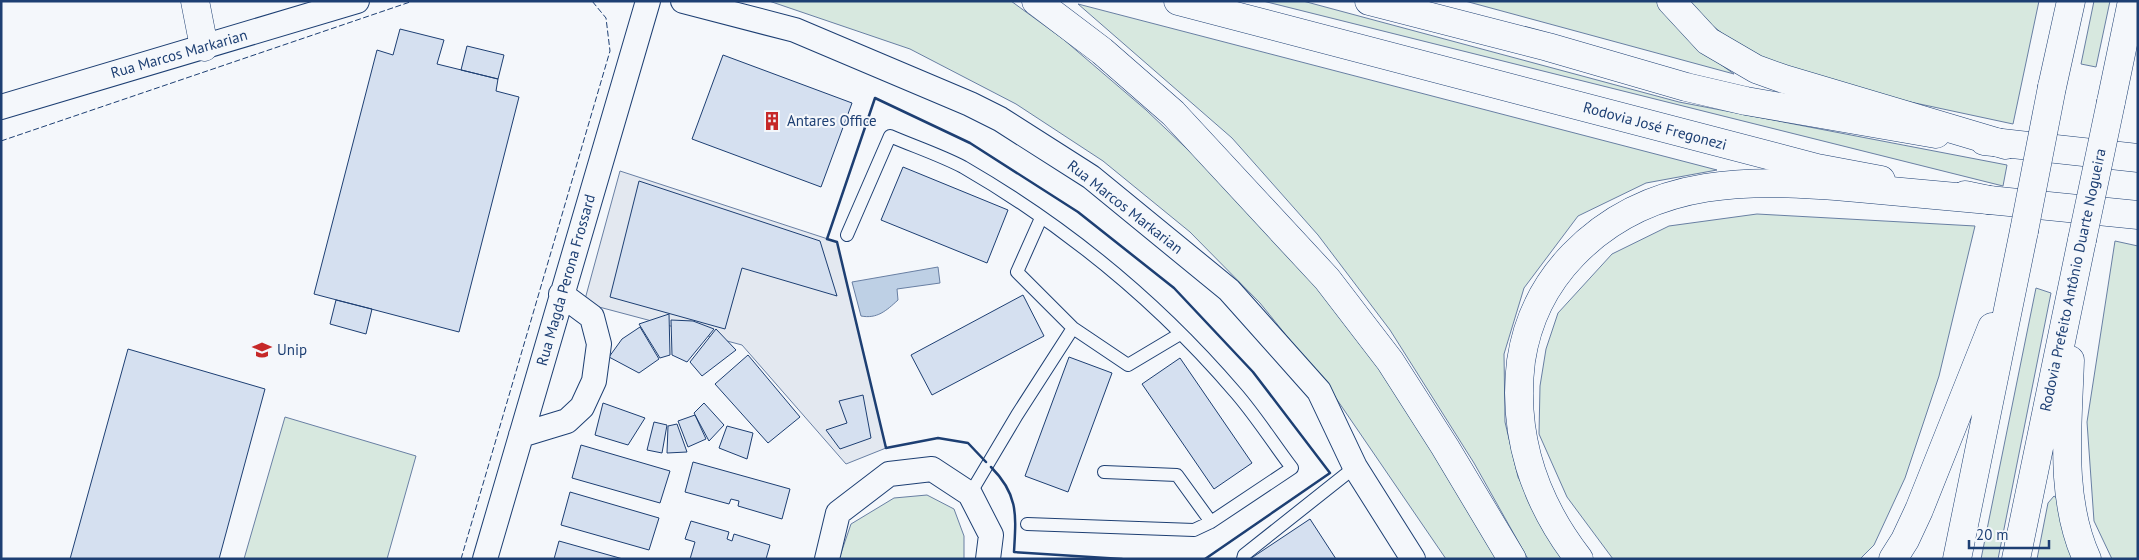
<svg xmlns="http://www.w3.org/2000/svg" width="2139" height="560" viewBox="0 0 2139 560" font-family="'PT Sans',sans-serif">
	<style>
		.green { fill: #d7e8df; stroke: #687fa3 }
		.parking { fill: #e3e8f0; stroke: #687fa3 }
		.water { fill: #bed0e5; stroke: #687fa3 }
		.building { fill: #d5e0f0; stroke: #1d3f73 }
		.lines { fill: none; stroke-linecap: round; stroke-linejoin: round }
		.service-casing { stroke: #1d3f73; stroke-width: 14 }
		.minor-casing { stroke: #1d3f73; stroke-width: 26 }
		.primary-casing { stroke: #1d3f73; stroke-width: 29 }
		.trunk-casing { stroke: #1d3f73; stroke-width: 29 }
		.motorway-casing { stroke: #1d3f73; stroke-width: 29 }
		.service { stroke: #f4f7fb; stroke-width: 12 }
		.minor { stroke: #f4f7fb; stroke-width: 24 }
		.primary { stroke: #f4f7fb; stroke-width: 28 }
		.trunk { stroke: #f4f7fb; stroke-width: 28 }
		.motorway { stroke: #f4f7fb; stroke-width: 28 }
		.motorway-bridge-casing { stroke: #1d3f73; stroke-width: 29; stroke-linecap: butt }
		.motorway-bridge { stroke: #f4f7fb; stroke-width: 28 }
		.fence { stroke: #1d3f73; stroke-width: 1; stroke-dasharray: 6 2.5; stroke-linecap: butt }
		.wall { stroke: #1d3f73; stroke-width: 2.5 }
		.labels { text-anchor: middle; stroke-width: 4; stroke-linejoin: round; paint-order: stroke }
		.street-label { font-size: 15px; fill: #1d3f73; stroke: #f4f7fb }
		.poi-label { font-size: 15px; fill: #1d3f73; stroke: #f4f7fb; text-anchor: start }
	</style>
	<rect width="100%" height="100%" fill="#f4f7fb"/>
	<!-- green -->
	<path class="green" d="M 769,1 L 1011,1 L 1063,39 L 1146,110 L 1243,202 L 1388,370 L 1503,559 L 1446,559 L 1329,388 L 1260,303 L 1190,232 L 1103,161 L 1016,104 L 910,49 Z
		M 1263,1 L 1303,1 L 1679,102 L 2007,165 L 2003,186 Z
		M 1465,1 L 1656,1 L 1691,43 L 1734,74 Z
		M 1689,1 L 2039,1 L 2013,124 L 1831,85 L 1762,62 L 1729,39 L 1697,13 Z
		M 2094,1 L 2110,1 L 2096,67 L 2081,64 Z
		M 1078,4 L 1717,170 L 1646,183 L 1578,216 L 1524,288 L 1504,354 L 1505,422 L 1518,477 L 1554,547 L 1564,559 L 1528,559 L 1474,463 L 1390,330 L 1318,235 L 1232,138 Z
		M 1757,214 L 1975,226 L 1939,376 L 1905,478 L 1874,545 L 1860,559 L 1613,559 L 1567,497 L 1539,434 L 1540,386 L 1546,349 L 1558,313 L 1612,254 L 1669,226 Z
		M 2115,241 L 2138,246 L 2138,559 L 2112,559 L 2094,521 L 2087,422 Z
		M 2036,288 L 2051,293 L 1998,559 L 1981,559 Z
		M 285,417 L 416,456 L 387,559 L 244,559 Z
		M 927,495 L 954,509 L 964,536 L 964,559 L 839,559 L 851,524 L 894,498 Z
		M 2054,496 L 2061,501 L 2075,559 L 2037,559 L 2048,503 Z"/>
	<!-- parking -->
	<path class="parking" d="M 620,171 L 837,242 L 886,448 L 846,464 L 742,345 L 584,303 Z"/>
	<!-- water -->
	<path class="water" d="M 938,267 L 940,283 L 897,289 L 898,300 C 886,311 877,319 861,316 L 852,282 Z"/>
	<!-- building -->
	<path class="building" d="M 400,29 L 444,40 L 437,64 L 498,79 L 496,91 L 519,97 L 459,332 L 314,294 L 377,50 L 393,55 Z
		M 467,46 L 504,55 L 498,79 L 461,70 Z
		M 723,55 L 852,103 L 821,187 L 692,139 Z
		M 903,167 L 1008,210 L 987,263 L 881,220 Z
		M 639,181 L 820,241 L 837,296 L 742,268 L 725,329 L 610,297 Z
		M 1023,295 L 1044,336 L 932,395 L 911,355 Z
		M 336,300 L 372,309 L 366,334 L 330,324 Z
		M 669,314 L 670,355 L 660,358 L 639,324 Z
		M 671,320 L 693,321 L 714,329 L 687,362 L 672,355 Z
		M 640,327 L 659,359 L 639,373 L 609,357 L 622,339 Z
		M 716,329 L 736,350 L 702,376 L 690,362 Z
		M 128,349 L 265,389 L 219,559 L 70,559 Z
		M 748,355 L 800,417 L 768,443 L 715,384 Z
		M 1069,357 L 1112,373 L 1068,492 L 1025,476 Z
		M 1180,358 L 1252,463 L 1214,489 L 1142,384 Z
		M 863,395 L 871,438 L 840,449 L 826,430 L 847,423 L 839,401 Z
		M 603,403 L 645,418 L 628,445 L 595,435 Z
		M 704,403 L 724,425 L 709,441 L 694,413 Z
		M 695,415 L 706,439 L 688,447 L 678,421 Z
		M 654,422 L 667,425 L 662,453 L 647,450 Z
		M 677,424 L 687,452 L 667,453 L 668,426 Z
		M 727,426 L 753,433 L 747,459 L 719,448 Z
		M 581,445 L 670,471 L 660,503 L 572,478 Z
		M 693,462 L 790,489 L 782,519 L 738,506 L 739,501 L 731,499 L 729,504 L 685,492 Z
		M 570,492 L 659,518 L 649,550 L 561,525 Z
		M 1310,519 L 1336,559 L 1250,559 Z
		M 691,521 L 729,532 L 727,539 L 732,541 L 734,534 L 770,545 L 766,559 L 690,559 L 695,542 L 685,539 Z
		M 559,541 L 623,559 L 554,559 Z"/>
	<g class="lines">
		<!-- service casing -->
		<g class="service-casing">
			<path id="service" d="M 1041,218 L 1017,272 L 1073,328 L 1128,365 L 1180,334
				M 847,235 L 890,136 C 913,146 940,155 963,167 C 1065,226 1159,303 1236,393 C 1256,416 1273,443 1292,468 L 1211,522 L 1194,530 L 1027,524
				M 1104,472 L 1177,475 L 1211,522
				M 970,494 L 1017,415 L 1073,328
				M 1243,559 L 1244,555 L 1355,467"/>
		</g>
		<!-- minor casing -->
		<g class="minor-casing">
			<path id="minor" d="M 683,1 L 795,30 L 970,104 L 1000,119 L 1091,177 L 1229,290 L 1319,391 L 1355,467 L 1413,559
				M 1,107 L 357,1
				M 521,435 L 567,421 L 582,407 L 594,381 L 599,344 L 592,317 L 561,294
				M 485,559 L 648,1
				M 827,559 L 838,513 L 889,474 L 932,469 L 970,494 L 991,535 L 988,559"/>
		</g>
		<!-- primary casing -->
		<g class="primary-casing">
			<path id="primary" d="M 195,1 L 204,47"/>
		</g>
		<!-- trunk casing -->
		<g class="trunk-casing">
			<path id="trunk" d="M 1178,1 L 1817,168 L 1881,180
				M 1369,1 L 1548,47 L 1686,87 L 1746,101 L 1936,134
				M 1984,141 L 2138,158
				M 1965,195 L 1989,200 L 2138,215"/>
		</g>
		<!-- motorway casing -->
		<g class="motorway-casing">
			<path id="motorway" d="M 1036,1 L 1102,51 L 1173,113 L 1327,279 L 1390,361 L 1445,447 L 1512,559
				M 1671,1 L 1708,41 L 1756,69 L 1784,79 L 2006,145
				M 2052,87 L 2071,1
				M 2111,102 L 2132,1
				M 2070,360 C 2068,425 2059,498 2087,559
				M 1579,559 C 1534,501 1512,434 1521,361 C 1527,321 1545,284 1573,255 C 1651,174 1755,179 1858,188 C 1902,192 1945,196 1989,200
				M 1893,559 L 1905,540 L 1919,510 L 1992,327
				M 1957,559 L 2024,231
				M 2016,559 L 2082,240"/>
		</g>
		<!-- service -->
		<use href="#service" class="service"/>
		<!-- minor -->
		<use href="#minor" class="minor"/>
		<!-- primary -->
		<use href="#primary" class="primary"/>
		<!-- trunk -->
		<use href="#trunk" class="trunk"/>
		<!-- motorway -->
		<use href="#motorway" class="motorway"/>
		<!-- motorway-bridge casing -->
		<g class="motorway-bridge-casing">
			<path id="motorway-bridge" d="M 2024,231 L 2052,87
				M 2082,240 L 2111,102"/>
		</g>
		<!-- motorway-bridge -->
		<use href="#motorway-bridge" class="motorway-bridge"/>
		<!-- fence -->
		<path class="fence" d="M 1,141 L 413,1
			M 461,559 L 610,51 L 606,18 L 592,1"/>
		<!-- wall -->
		<path class="wall" d="M 986,462 L 968,443 L 938,438 L 886,448 L 837,242 L 827,239 L 875,98 L 970,143 L 1078,212 L 1174,288 L 1253,372 L 1330,473 L 1205,559
			M 991,467 C 1019,495 1016,516 1014,552 L 1122,559"/>
	</g>
	<!-- icons -->
	<defs>
		<g id="building-bare" transform="scale(1.5)"><path d="M-4-6H4V6H1V3H-1V6H-4ZM-2.5-4.3h1.7v1.8h-1.7ZM.8-4.3h1.7v1.8H.8ZM-2.5-1h1.7V.8h-1.7ZM.8-1h1.7V.8H.8Z" fill="#c62828" stroke="#f4f7fb" stroke-width="2.5" paint-order="stroke"/></g>
		<g id="university-bare" transform="scale(1.5)"><path d="M0-5L7-2L0 1L-7-2ZM-4 1L0 2.5L4 1V4Q0 6-4 4Z" fill="#c62828" stroke="#f4f7fb" stroke-width="2.5" paint-order="stroke"/></g>
	</defs>
	<g fill-rule="evenodd">
		<use href="#building-bare" x="772" y="121"/>
		<use href="#university-bare" x="262" y="350"/>
	</g>
	<g class="labels">
		<!-- street labels -->
		<g class="street-label">
			<text transform="translate(179 54) rotate(-16)" y="5">Rua Marcos Markarian</text>
			<text transform="translate(1655 126) rotate(15)" y="5">Rodovia José Fregonezi</text>
			<text transform="translate(1125 207) rotate(38)" y="5">Rua Marcos Markarian</text>
			<text transform="translate(566 280) rotate(-74)" y="5">Rua Magda Perona Frossard</text>
			<text transform="translate(2073 280) rotate(-78)" y="5">Rodovia Prefeito Antônio Duarte Nogueira</text>
		</g>
		<!-- poi labels -->
		<g class="poi-label">
			<text x="787" y="126">Antares Office</text>
			<text x="277" y="355">Unip</text>
		</g>
	</g>
	<!-- border -->
	<rect width="2139" height="560" fill="none" stroke="#1d3f73" stroke-width="5"/>
	<!-- scale -->
	<path d="M1969 540v8h80v-8" fill="none" stroke="#1d3f73" stroke-width="2.5"/>
	<text x="1976" y="540" font-size="15" fill="#1d3f73" stroke="#f4f7fb" stroke-width="4" paint-order="stroke">20 m</text>
</svg>
